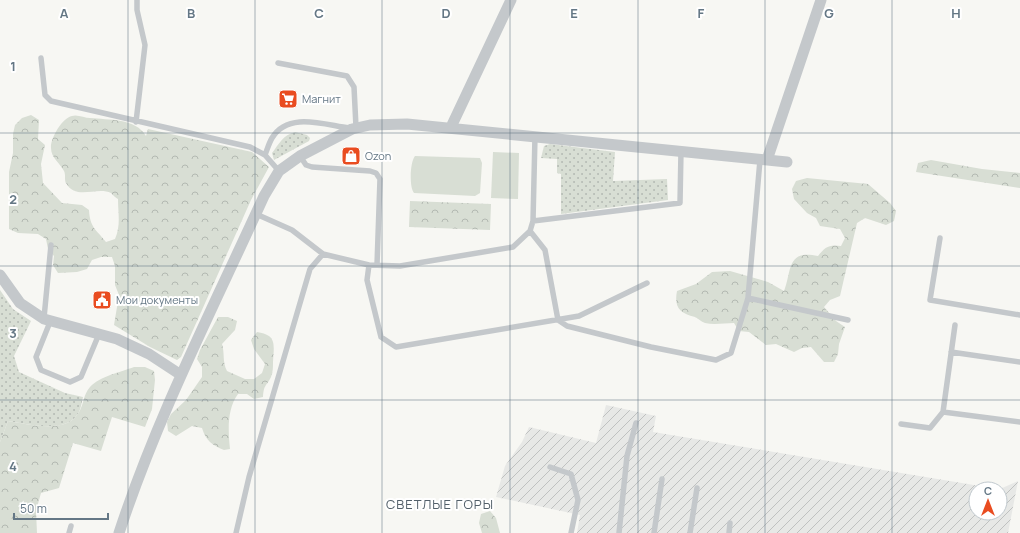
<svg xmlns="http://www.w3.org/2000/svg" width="1020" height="533" viewBox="0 0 1020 533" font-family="Manrope,sans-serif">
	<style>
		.industrial { fill: url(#industrial-furrows) }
		.grass { fill: url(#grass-dots) }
		.forest { fill: url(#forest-crowns) }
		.pitch { fill: #d8ded4 }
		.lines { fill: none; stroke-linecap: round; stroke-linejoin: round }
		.lane { stroke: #c4c8cb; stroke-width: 5.5 }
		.street { stroke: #c4c8cb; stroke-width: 11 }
		.grid { fill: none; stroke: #647785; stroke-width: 1; stroke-opacity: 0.55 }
		.labels { text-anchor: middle; stroke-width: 4; stroke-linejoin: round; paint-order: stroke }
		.poi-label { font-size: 11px; fill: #647785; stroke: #fff; text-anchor: start }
		.quarter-label { font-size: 13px; letter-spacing: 1px; fill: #53606a; stroke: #fff }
		.grid-label { font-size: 13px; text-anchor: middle; font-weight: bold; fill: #647785; stroke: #fff; stroke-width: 4; stroke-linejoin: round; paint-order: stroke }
	</style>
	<defs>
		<pattern id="industrial-furrows" width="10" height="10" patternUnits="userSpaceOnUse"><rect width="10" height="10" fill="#e7e8e6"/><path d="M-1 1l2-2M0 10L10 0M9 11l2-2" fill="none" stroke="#bfc1c0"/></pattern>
		<pattern id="grass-dots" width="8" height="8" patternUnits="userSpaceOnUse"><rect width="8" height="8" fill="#d8ded4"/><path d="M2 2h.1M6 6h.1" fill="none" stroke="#b3b9b2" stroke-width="1.8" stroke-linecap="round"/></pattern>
		<pattern id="forest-crowns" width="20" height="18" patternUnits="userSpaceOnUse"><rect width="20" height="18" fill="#d8ded4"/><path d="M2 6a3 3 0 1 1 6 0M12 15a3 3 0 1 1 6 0" fill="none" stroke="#b3b9b2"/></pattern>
	</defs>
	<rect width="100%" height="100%" fill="#f7f7f3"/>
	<!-- industrial -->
	<path class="industrial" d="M 606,405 L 656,416 L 653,432 L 998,489 L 976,489 L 976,513 L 1000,513 L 1000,489 L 1018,481 L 1008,533 L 577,533 L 580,515 L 496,497 L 505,466 L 522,442 L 529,427 L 596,443 Z"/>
	<!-- grass -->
	<path class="grass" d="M 295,132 L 307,135 L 310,138 L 309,141 L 274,160 L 272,153 C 279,144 283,135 295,132 Z
		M 550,144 L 615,152 L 613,181 L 667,179 L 668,200 L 561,214 L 561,174 L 557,173 L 557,159 L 541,158 L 544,146 Z
		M 0,290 L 13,309 L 31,321 L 14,356 L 19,372 L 65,393 L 83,397 C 82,401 81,408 79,412 C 67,435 28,424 8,421 L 0,442 Z"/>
	<!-- forest -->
	<path class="forest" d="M 31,115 L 39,120 L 38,139 L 45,145 L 41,164 L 43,183 L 62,203 L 82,205 L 89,210 C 90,228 96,229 106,242 L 115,239 C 121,225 118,214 118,199 C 116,198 113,195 111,193 C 97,186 76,201 66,183 C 64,180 66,175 64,171 C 60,163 51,158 51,148 C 50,139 62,118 72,116 C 77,114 85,118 90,118 C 108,120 136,118 146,136 L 148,129 L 252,152 L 269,167 L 251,200 L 181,357 L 177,360 L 150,347 L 114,325 L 119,295 L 115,285 L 115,266 L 112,257 L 101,257 L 92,260 L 87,269 L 77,272 L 58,273 L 53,265 L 54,256 L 48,249 L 46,239 L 38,234 L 18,233 L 9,229 L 9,172 L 13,153 L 13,134 L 15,125 L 22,118 Z
		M 931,160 L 982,169 L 1020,173 L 1020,188 L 916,172 L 918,163 Z
		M 807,178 L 868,184 L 890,203 L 896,211 L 894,221 L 886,225 L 865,218 L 857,223 L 840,296 L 830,300 L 824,307 L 836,321 L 845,327 L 839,344 L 838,354 L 834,362 L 824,362 L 811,347 L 802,348 L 794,352 L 776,344 L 766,345 L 749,332 L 739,331 L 734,323 C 725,323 714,325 705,323 C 701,322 698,318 695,317 C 679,313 674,307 677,291 L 696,284 L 712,272 L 730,271 L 768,282 L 784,291 C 792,271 786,249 818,256 C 825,247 829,244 841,246 L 845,238 L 840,229 L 820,226 L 816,218 L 807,213 L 794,199 L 792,189 L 796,181 Z
		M 410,201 L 491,204 L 490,230 L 409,227 Z
		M 218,317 L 228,317 L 237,321 L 235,330 L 222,344 C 225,354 222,361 227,371 L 245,379 L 254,379 L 262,373 L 265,364 L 254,349 L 251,340 L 257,332 C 277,335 274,344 273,362 C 273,367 273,372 271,377 C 266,387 264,384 263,397 L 254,399 L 247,394 L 238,394 C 227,409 228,430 230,449 L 224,450 C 212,445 206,441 202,428 L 192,426 L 176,436 L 168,431 L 167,422 L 171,414 L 186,400 L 202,377 L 202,367 L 197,359 L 200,350 Z
		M 134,367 L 145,367 L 154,371 L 155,380 L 152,409 L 145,427 L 112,417 L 101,451 L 73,443 L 59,488 L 41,493 L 36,511 L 37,533 L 0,533 L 0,442 L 8,421 C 28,424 67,435 79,412 C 84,404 83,395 90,387 C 100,376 121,372 134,367 Z
		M 490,511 L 496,518 L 500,533 L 482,533 L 479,523 L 481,514 Z"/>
	<!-- pitch -->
	<path class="pitch" d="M 493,152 L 519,153 L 518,199 L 491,198 Z
		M 415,156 L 480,158 L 482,163 L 480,193 L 475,196 L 414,193 C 409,187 410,162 415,156 Z"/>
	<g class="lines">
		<!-- lane -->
		<path class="lane" d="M 41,58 L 45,95 L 51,101 L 250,147 L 265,155
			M 278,63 L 347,76 L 354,87 L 356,127
			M 136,122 L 145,45 L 137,10 L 137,0
			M 300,156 L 306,165 L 312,167 L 370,171 L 376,173 L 380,179 L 377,265
			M 279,171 L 265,155 C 267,150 269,143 272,138 C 288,111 325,125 349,128
			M 256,214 L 292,230 L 323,254 L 369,265 L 400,266 L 513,247 L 530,231 L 533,221 L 535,136
			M 533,221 L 680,203 L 681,151
			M 530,231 L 545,250 L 558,320 L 567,326 L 651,347 L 716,360 L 731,353 L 748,298 L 760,160
			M 940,238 L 930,300 L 1020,315
			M 369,265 L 367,280 L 381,337 L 396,347 L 579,316 L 647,283
			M 748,298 L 848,320
			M 44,318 L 51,245
			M 50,322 L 36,357 L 41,370 L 70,382 L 81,377 L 99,334
			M 955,325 L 943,412 L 1020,422
			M 951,352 L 1020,362
			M 901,424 L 930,428 L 943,412
			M 550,467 L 571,474 L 578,500 L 571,533
			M 69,533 L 71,526
			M 236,533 L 249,477 L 310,269 L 323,254
			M 619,533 L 627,456 L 636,423
			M 654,533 L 662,479
			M 690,533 L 697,488
			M 729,533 L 730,523"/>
		<!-- street -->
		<path class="street" d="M 451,127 L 511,0
			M 767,160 L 821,0
			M 0,275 L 20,303 L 44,319 L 117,339 L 149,354 L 181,375
			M 119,533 C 157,417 213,308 264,196 L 279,171 L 300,156 L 352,129 L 370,125 L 407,124 L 787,162"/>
	</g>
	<!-- grid -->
	<path class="grid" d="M 128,0 L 128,533M 255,0 L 255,533M 382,0 L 382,533M 510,0 L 510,533M 638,0 L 638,533M 765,0 L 765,533M 892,0 L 892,533M 0,133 L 1020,133M 0,266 L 1020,266M 0,400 L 1020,400"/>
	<!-- icons -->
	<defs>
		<g id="supermarket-square" transform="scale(1)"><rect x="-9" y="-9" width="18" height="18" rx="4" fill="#e94c20" stroke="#fff"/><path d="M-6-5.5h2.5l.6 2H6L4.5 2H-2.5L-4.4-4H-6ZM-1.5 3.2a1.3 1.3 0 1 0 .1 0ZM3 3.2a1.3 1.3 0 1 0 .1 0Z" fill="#fff"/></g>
		<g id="shop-square" transform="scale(1)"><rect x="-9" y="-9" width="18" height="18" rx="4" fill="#e94c20" stroke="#fff"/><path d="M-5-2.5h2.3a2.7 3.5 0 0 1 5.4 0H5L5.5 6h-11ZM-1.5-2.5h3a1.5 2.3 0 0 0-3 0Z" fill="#fff"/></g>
		<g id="civic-square" transform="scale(1)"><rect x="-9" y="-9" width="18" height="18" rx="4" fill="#e94c20" stroke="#fff"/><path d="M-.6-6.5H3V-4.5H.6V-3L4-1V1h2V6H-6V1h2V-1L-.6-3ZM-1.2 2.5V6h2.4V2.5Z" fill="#fff"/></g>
	</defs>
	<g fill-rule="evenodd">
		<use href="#supermarket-square" x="288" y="99"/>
		<use href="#shop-square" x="351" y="156"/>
		<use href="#civic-square" x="102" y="300"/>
	</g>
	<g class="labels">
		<!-- poi labels -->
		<g class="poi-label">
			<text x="302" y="103">Магнит</text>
			<text x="365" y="160">Ozon</text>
			<text x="116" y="304">Мои документы</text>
		</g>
		<!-- quarter labels -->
		<g class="quarter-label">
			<text x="440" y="509">СВЕТЛЫЕ ГОРЫ</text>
		</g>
	</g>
	<g class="grid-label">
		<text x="64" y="18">A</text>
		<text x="191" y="18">B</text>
		<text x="319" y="18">C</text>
		<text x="446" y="18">D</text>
		<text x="574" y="18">E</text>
		<text x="701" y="18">F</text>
		<text x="829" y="18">G</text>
		<text x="956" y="18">H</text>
		<text x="13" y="71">1</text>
		<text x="13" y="204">2</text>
		<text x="13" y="338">3</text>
		<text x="13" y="471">4</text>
	</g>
	<!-- north arrow -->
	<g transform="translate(988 501)"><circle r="19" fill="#ffffff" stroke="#c1c9ce"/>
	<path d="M0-3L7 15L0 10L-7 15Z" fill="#e94c20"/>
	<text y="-6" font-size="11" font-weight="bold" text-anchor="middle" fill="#647785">С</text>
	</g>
	<!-- scale -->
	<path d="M14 513v6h94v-6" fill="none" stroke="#647785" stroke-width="2"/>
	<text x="20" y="513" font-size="12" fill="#647785" stroke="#ffffff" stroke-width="3" paint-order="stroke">50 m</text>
</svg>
